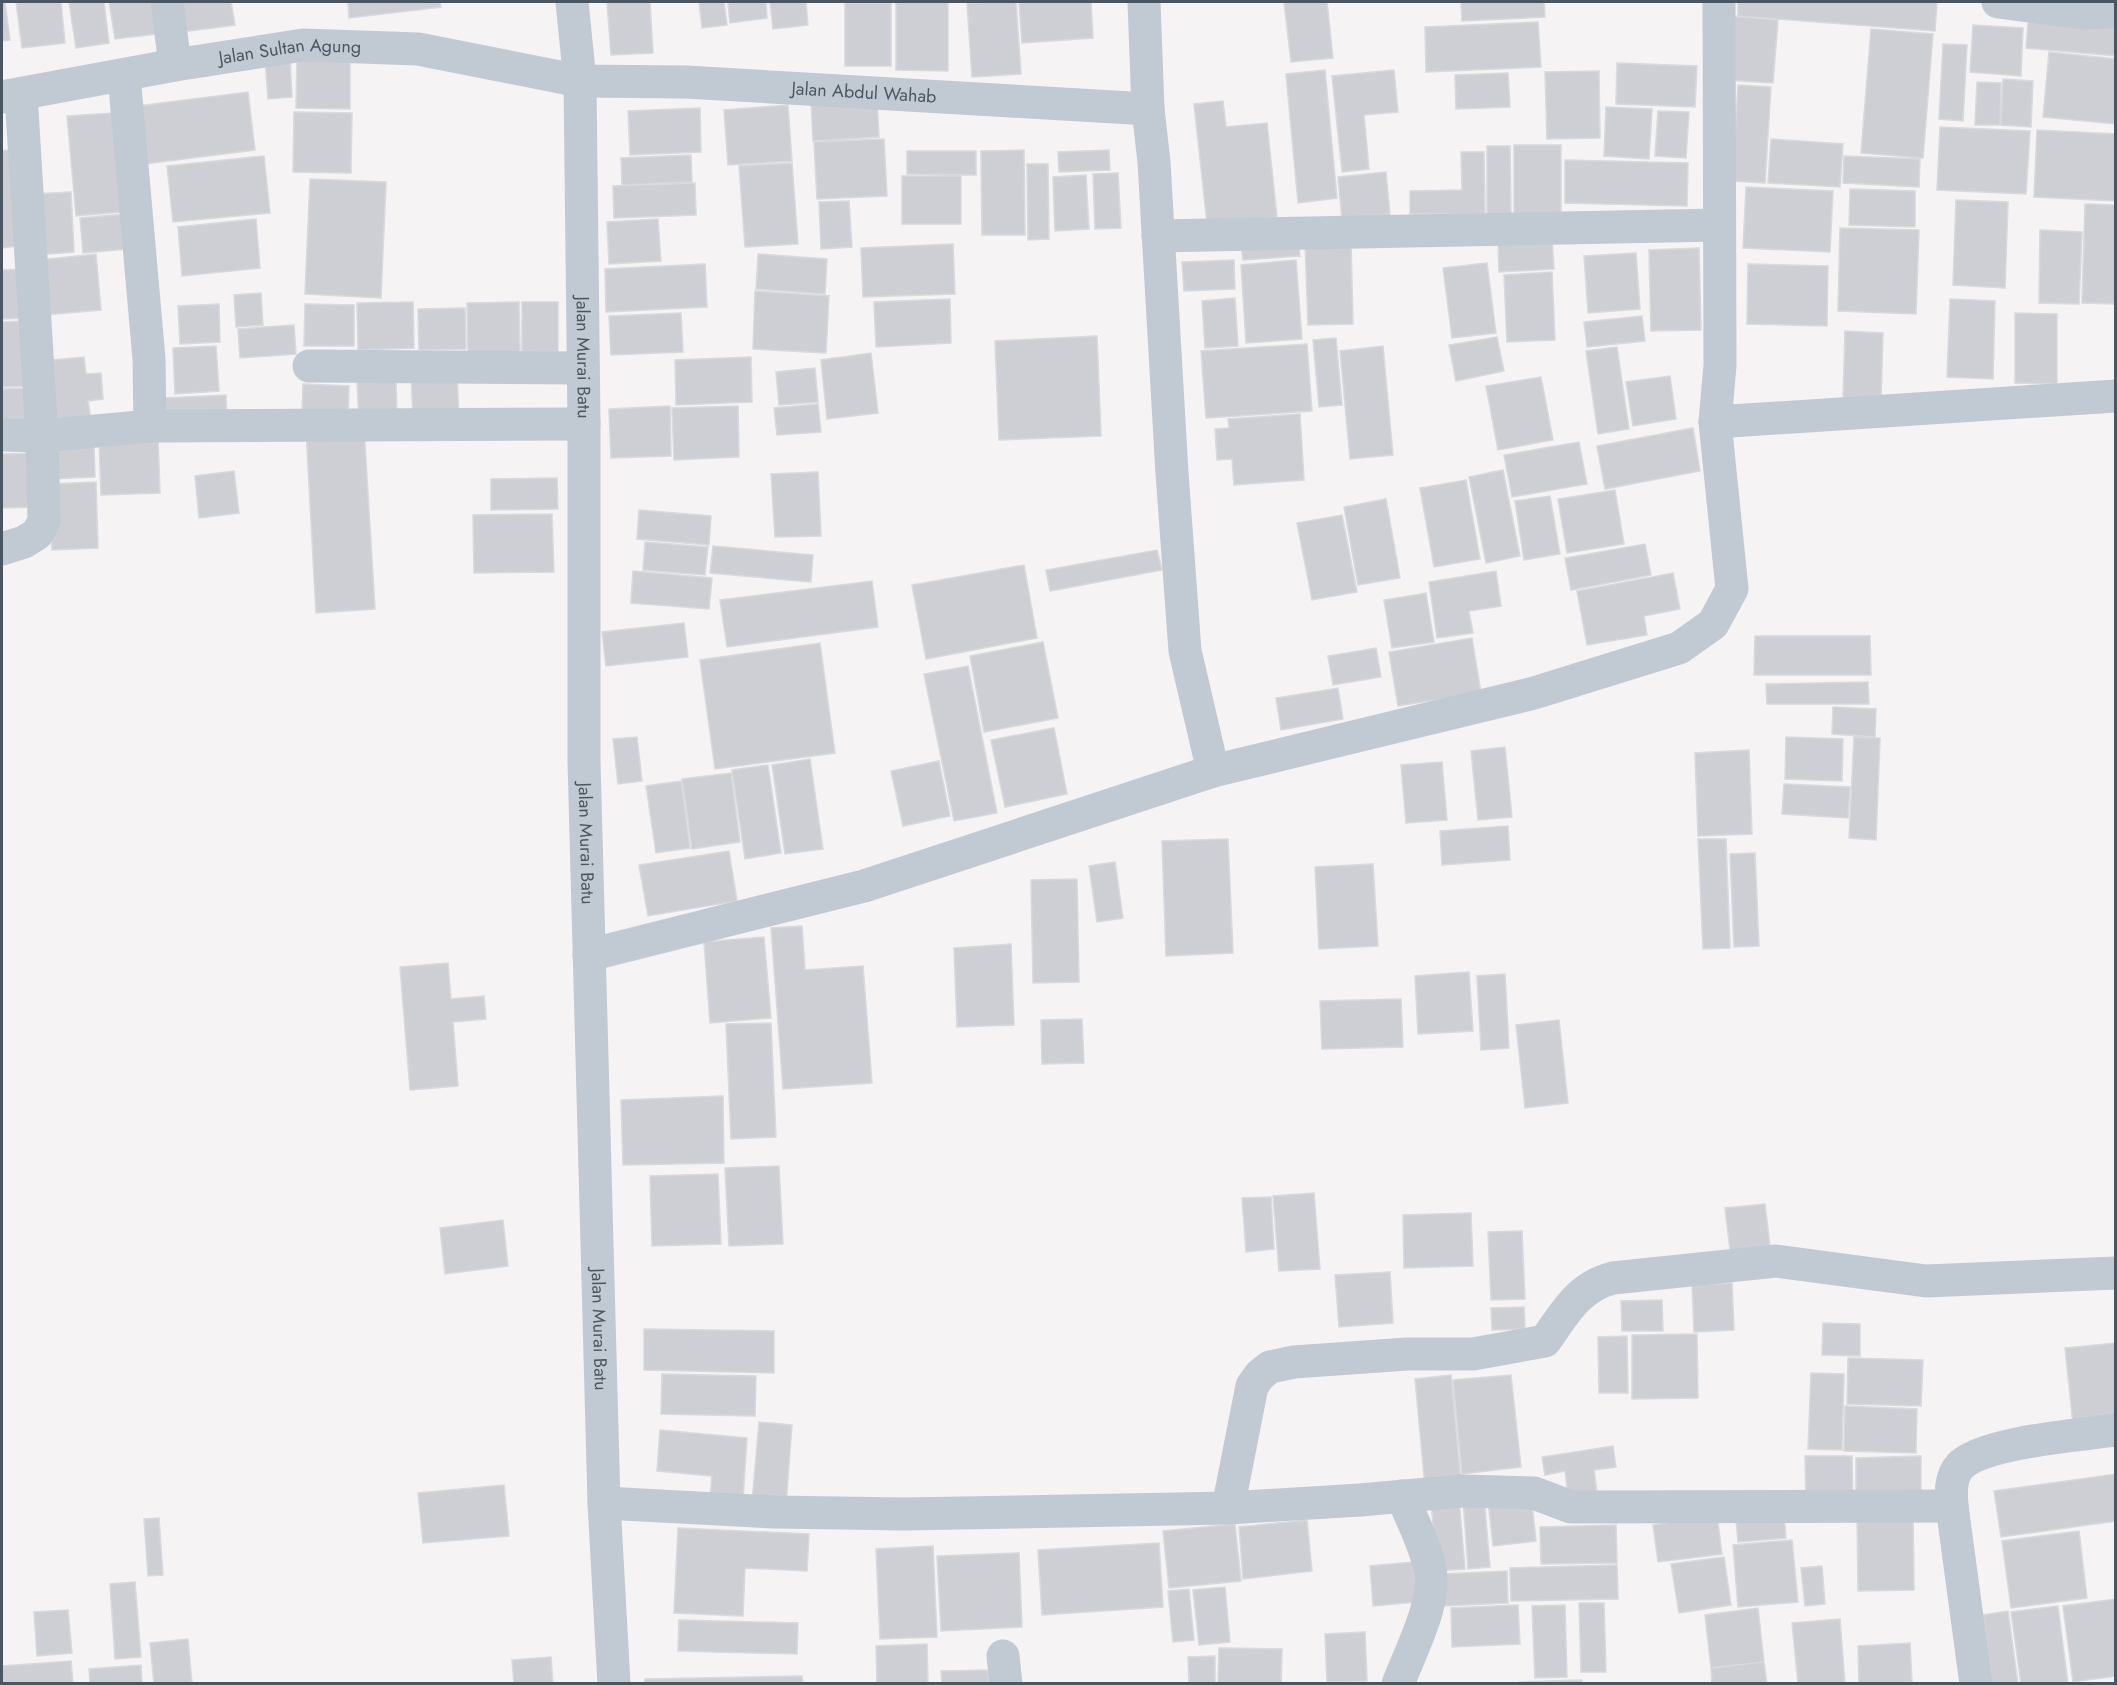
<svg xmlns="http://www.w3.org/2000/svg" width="2117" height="1685" viewBox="0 0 2117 1685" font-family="Jost,sans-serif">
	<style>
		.building { fill: #cdcfd5; stroke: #d7d9de; stroke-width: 1.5 }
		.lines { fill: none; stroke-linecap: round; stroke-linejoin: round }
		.minor { stroke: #c1cad2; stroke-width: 33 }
		.labels { text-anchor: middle; stroke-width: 5; stroke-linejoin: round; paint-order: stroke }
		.street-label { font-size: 18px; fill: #4a5661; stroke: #fff }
	</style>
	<rect width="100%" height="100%" fill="#f5f3f3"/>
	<!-- building -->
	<path class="building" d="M 2,2 L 5,2 L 10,40 L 2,41 Z
		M 16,2 L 61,2 L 65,43 L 22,48 Z
		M 69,2 L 104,2 L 109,43 L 76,48 Z
		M 109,2 L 151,2 L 156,34 L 115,39 Z
		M 178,2 L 231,2 L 235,25 L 182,32 Z
		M 348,2 L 440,2 L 441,7 L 349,18 Z
		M 607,2 L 650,2 L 653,53 L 611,55 Z
		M 699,2 L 724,2 L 727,25 L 702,28 Z
		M 728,2 L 766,2 L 767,18 L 730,23 Z
		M 770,2 L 806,2 L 808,25 L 773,29 Z
		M 896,2 L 948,2 L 948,71 L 896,70 Z
		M 992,2 L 1016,2 L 1021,74 L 972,77 L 967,3 Z
		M 1019,2 L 1091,2 L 1093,38 L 1022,43 Z
		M 1284,2 L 1327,2 L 1333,58 L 1291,62 Z
		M 1461,2 L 1544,2 L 1545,17 L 1462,21 Z
		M 1738,2 L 1937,2 L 1935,31 L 1738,16 Z
		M 845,3 L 891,3 L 891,66 L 845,66 Z
		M 2029,11 L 2116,19 L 2116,56 L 2026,48 Z
		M 1732,16 L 1778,20 L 1773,83 L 1727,80 Z
		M 1538,22 L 1541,67 L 1426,72 L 1425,27 Z
		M 1973,25 L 2023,28 L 2021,76 L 1970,72 Z
		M 1871,29 L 1933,34 L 1923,158 L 1861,153 Z
		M 1943,44 L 1967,45 L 1963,121 L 1939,119 Z
		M 2049,52 L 2116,59 L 2116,124 L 2043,117 Z
		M 297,56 L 350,58 L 350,109 L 296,108 Z
		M 290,57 L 292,97 L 268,99 L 265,59 Z
		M 1617,63 L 1697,66 L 1695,107 L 1616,104 Z
		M 1325,70 L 1337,198 L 1298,203 L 1286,74 Z
		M 1394,70 L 1398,112 L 1364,115 L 1369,169 L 1342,172 L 1332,76 Z
		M 1599,71 L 1600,138 L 1547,139 L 1545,72 Z
		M 1508,73 L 1510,107 L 1456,109 L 1455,75 Z
		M 2003,79 L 2033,81 L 2031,127 L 2001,125 Z
		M 1977,82 L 2001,83 L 2000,125 L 1975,125 Z
		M 1738,85 L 1771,87 L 1765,183 L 1732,181 Z
		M 248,92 L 255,150 L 145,164 L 138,106 Z
		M 877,97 L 879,137 L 813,141 L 811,101 Z
		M 1223,101 L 1226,127 L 1267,123 L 1277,217 L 1207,224 L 1194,104 Z
		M 788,105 L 792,161 L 728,165 L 724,110 Z
		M 1606,107 L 1652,109 L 1649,159 L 1604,156 Z
		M 700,108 L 701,152 L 630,155 L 628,111 Z
		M 1658,111 L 1689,112 L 1686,158 L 1655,156 Z
		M 294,112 L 352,113 L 351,173 L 293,172 Z
		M 113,113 L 122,212 L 76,216 L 67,116 Z
		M 1940,127 L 2030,131 L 2026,194 L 1937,190 Z
		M 2037,130 L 2116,134 L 2116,201 L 2034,197 Z
		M 884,139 L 887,196 L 817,199 L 814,142 Z
		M 1771,139 L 1843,144 L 1840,187 L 1768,183 Z
		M 1514,145 L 1561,145 L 1561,224 L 1514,223 Z
		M 1487,146 L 1510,146 L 1511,218 L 1487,219 Z
		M 14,149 L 26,245 L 2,248 L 2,151 Z
		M 1024,150 L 1025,235 L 982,235 L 981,151 Z
		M 1109,150 L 1110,170 L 1059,172 L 1058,152 Z
		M 907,151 L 976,151 L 976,175 L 907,174 Z
		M 1461,152 L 1484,152 L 1485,214 L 1410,214 L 1410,191 L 1462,190 Z
		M 691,155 L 692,182 L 622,185 L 621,158 Z
		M 264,156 L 270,213 L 173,222 L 167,166 Z
		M 1844,156 L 1920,159 L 1919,187 L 1843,183 Z
		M 1565,160 L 1688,163 L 1687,206 L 1565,203 Z
		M 792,163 L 798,244 L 745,247 L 739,166 Z
		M 1027,164 L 1048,164 L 1049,239 L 1028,240 Z
		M 1386,172 L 1390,215 L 1342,219 L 1338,177 Z
		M 1118,173 L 1121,228 L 1095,229 L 1093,174 Z
		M 1086,175 L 1089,229 L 1055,231 L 1053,177 Z
		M 902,176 L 961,176 L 961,224 L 902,224 Z
		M 310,179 L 386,182 L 381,298 L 305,294 Z
		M 695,183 L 696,215 L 614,218 L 613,186 Z
		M 1746,187 L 1833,191 L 1830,252 L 1743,248 Z
		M 1850,189 L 1915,191 L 1915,227 L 1849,225 Z
		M 71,192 L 74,252 L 37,255 L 34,194 Z
		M 1956,200 L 2008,202 L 2005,288 L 1953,285 Z
		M 849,201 L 852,247 L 821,249 L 819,202 Z
		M 2085,204 L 2116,205 L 2116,304 L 2082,303 Z
		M 125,214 L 128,249 L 83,253 L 80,218 Z
		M 256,219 L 260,268 L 182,276 L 178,227 Z
		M 658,219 L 661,261 L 609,264 L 607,222 Z
		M 1840,228 L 1919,230 L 1916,314 L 1838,311 Z
		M 2040,230 L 2082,232 L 2079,304 L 2039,303 Z
		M 1298,237 L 1300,256 L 1243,260 L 1240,240 Z
		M 1552,239 L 1554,269 L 1499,272 L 1498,242 Z
		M 1351,241 L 1353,324 L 1308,325 L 1305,242 Z
		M 953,244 L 955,294 L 863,297 L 861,248 Z
		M 1699,248 L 1701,330 L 1651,331 L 1649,250 Z
		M 1636,253 L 1640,309 L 1588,313 L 1584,256 Z
		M 96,254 L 101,310 L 45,315 L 40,260 Z
		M 758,254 L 827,259 L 825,294 L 756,289 Z
		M 1234,260 L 1235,289 L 1184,291 L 1182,262 Z
		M 1296,260 L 1302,339 L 1246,343 L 1241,265 Z
		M 1487,263 L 1496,333 L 1452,338 L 1443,268 Z
		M 705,264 L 707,307 L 606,312 L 605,269 Z
		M 1748,264 L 1828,266 L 1827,326 L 1747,324 Z
		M 27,269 L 29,318 L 2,319 L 2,270 Z
		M 1552,272 L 1555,340 L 1507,342 L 1504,275 Z
		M 755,291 L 829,296 L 826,353 L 753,349 Z
		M 261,293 L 263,325 L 236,327 L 234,295 Z
		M 1235,298 L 1238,346 L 1205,348 L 1202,301 Z
		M 950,299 L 951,343 L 876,347 L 874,302 Z
		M 1950,299 L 1995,301 L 1993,379 L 1947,377 Z
		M 413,302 L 414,348 L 358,350 L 357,303 Z
		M 519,302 L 520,352 L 468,352 L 467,303 Z
		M 522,302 L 558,302 L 558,352 L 522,352 Z
		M 219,304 L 220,342 L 180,344 L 178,306 Z
		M 305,304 L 354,305 L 354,346 L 304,346 Z
		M 465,308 L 466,349 L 419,350 L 418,309 Z
		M 681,313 L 683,352 L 611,355 L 609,316 Z
		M 2015,313 L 2057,314 L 2057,384 L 2015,383 Z
		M 1642,316 L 1645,341 L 1587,347 L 1584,322 Z
		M 30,321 L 32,386 L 2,387 L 2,322 Z
		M 294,325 L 296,354 L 240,358 L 238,329 Z
		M 1845,331 L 1883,333 L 1881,401 L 1843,400 Z
		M 1097,336 L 1101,436 L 999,440 L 995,341 Z
		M 1497,337 L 1504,371 L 1456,381 L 1449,345 Z
		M 1336,338 L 1342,405 L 1319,407 L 1313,340 Z
		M 1307,344 L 1312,411 L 1206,418 L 1201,351 Z
		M 216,346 L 219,391 L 175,394 L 173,348 Z
		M 1383,346 L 1393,455 L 1350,459 L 1340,351 Z
		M 1617,347 L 1629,429 L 1598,434 L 1586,351 Z
		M 871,353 L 878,413 L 827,419 L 821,360 Z
		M 84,357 L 86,374 L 101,373 L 103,399 L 88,401 L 91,419 L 50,423 L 43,361 Z
		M 751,357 L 752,402 L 676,405 L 675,360 Z
		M 815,368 L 818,402 L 779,405 L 776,372 Z
		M 457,372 L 459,419 L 413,420 L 411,373 Z
		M 1670,376 L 1676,419 L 1633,426 L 1626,382 Z
		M 1541,377 L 1553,440 L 1498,450 L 1486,386 Z
		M 396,380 L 397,420 L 359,421 L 357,382 Z
		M 303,384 L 349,386 L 348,418 L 302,417 Z
		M 34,388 L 35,427 L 2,428 L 2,389 Z
		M 226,395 L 227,421 L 167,424 L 165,398 Z
		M 818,404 L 821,432 L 777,435 L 774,408 Z
		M 670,406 L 671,456 L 611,458 L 609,409 Z
		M 738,406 L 739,457 L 674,460 L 672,408 Z
		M 1300,414 L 1304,480 L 1234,485 L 1232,459 L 1217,460 L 1215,429 L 1229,428 L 1228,419 Z
		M 364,427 L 375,609 L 316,613 L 306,430 Z
		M 1693,428 L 1700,471 L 1605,489 L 1597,446 Z
		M 158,438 L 160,493 L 101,495 L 99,440 Z
		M 1579,442 L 1587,484 L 1512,497 L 1504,455 Z
		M 94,445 L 95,477 L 50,479 L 48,446 Z
		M 38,453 L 39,507 L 2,508 L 2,454 Z
		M 1503,470 L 1520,556 L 1486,563 L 1469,477 Z
		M 234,471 L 239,513 L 199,518 L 195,476 Z
		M 818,472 L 821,536 L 775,537 L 771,474 Z
		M 557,478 L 558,509 L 491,510 L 491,479 Z
		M 1466,480 L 1480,559 L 1434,567 L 1420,488 Z
		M 96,482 L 98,548 L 52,550 L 49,484 Z
		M 1615,490 L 1624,544 L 1567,553 L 1558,499 Z
		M 1550,496 L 1560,554 L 1524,560 L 1515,501 Z
		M 1386,499 L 1400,578 L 1358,585 L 1344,507 Z
		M 639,510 L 711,516 L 709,545 L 637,539 Z
		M 552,514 L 554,572 L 474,573 L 473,515 Z
		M 1342,515 L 1357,592 L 1312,600 L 1297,523 Z
		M 645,542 L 708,547 L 705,575 L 643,570 Z
		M 1645,544 L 1651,575 L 1571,590 L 1565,558 Z
		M 713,546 L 813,555 L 811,582 L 710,573 Z
		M 1157,550 L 1162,570 L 1050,591 L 1046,570 Z
		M 1024,565 L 1037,638 L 926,659 L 912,585 Z
		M 633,571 L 712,578 L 709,609 L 631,603 Z
		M 1496,571 L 1501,606 L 1469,611 L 1473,633 L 1437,638 L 1429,582 Z
		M 1673,573 L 1680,609 L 1644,616 L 1647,635 L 1587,645 L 1577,591 Z
		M 872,581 L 878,627 L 727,647 L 720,600 Z
		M 1426,593 L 1434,642 L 1392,648 L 1384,600 Z
		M 684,623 L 688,657 L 606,666 L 602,632 Z
		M 1755,636 L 1870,636 L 1871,675 L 1754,675 Z
		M 1472,638 L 1481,693 L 1398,706 L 1389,652 Z
		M 1043,642 L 1058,718 L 984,732 L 970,656 Z
		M 820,643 L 835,753 L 715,769 L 700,660 Z
		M 1376,648 L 1381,677 L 1333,685 L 1328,656 Z
		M 968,666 L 997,813 L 954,821 L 924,674 Z
		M 1868,682 L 1869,704 L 1767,704 L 1766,684 Z
		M 1338,688 L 1343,719 L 1281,730 L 1276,698 Z
		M 1833,707 L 1876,709 L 1875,737 L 1832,734 Z
		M 1054,728 L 1067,794 L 1005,807 L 991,740 Z
		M 637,737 L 642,781 L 618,784 L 613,739 Z
		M 1786,737 L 1843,739 L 1842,781 L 1785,779 Z
		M 1854,737 L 1880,738 L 1876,840 L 1849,838 Z
		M 1505,747 L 1512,817 L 1478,820 L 1471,751 Z
		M 1749,750 L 1752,834 L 1698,836 L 1695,753 Z
		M 810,759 L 823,849 L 785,854 L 772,765 Z
		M 939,761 L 950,816 L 903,826 L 891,771 Z
		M 1442,762 L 1447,820 L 1406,823 L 1401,765 Z
		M 768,765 L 781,853 L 745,859 L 732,770 Z
		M 731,773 L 740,842 L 692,849 L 682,779 Z
		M 681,781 L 690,848 L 656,853 L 646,786 Z
		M 1784,784 L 1850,787 L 1848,818 L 1782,814 Z
		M 1508,826 L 1510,860 L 1442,865 L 1440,831 Z
		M 1228,839 L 1233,953 L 1166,956 L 1162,841 Z
		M 1698,839 L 1726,839 L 1730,948 L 1703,949 Z
		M 729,851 L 737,901 L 648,916 L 639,865 Z
		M 1755,853 L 1759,946 L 1734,947 L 1730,854 Z
		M 1115,862 L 1123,918 L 1097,922 L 1089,866 Z
		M 1373,864 L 1378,946 L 1319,949 L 1315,867 Z
		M 1077,879 L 1079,982 L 1033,983 L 1031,880 Z
		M 802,926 L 805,970 L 863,966 L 872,1083 L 783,1089 L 771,928 Z
		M 764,937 L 771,1018 L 710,1023 L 704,942 Z
		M 1011,944 L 1014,1025 L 957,1027 L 954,948 Z
		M 448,963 L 451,999 L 484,996 L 486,1019 L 453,1022 L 458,1086 L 410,1090 L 400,967 Z
		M 1469,972 L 1473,1031 L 1418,1034 L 1415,976 Z
		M 1505,974 L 1509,1048 L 1481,1050 L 1477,976 Z
		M 1401,999 L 1403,1047 L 1322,1049 L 1320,1001 Z
		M 1082,1019 L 1084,1063 L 1042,1064 L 1041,1020 Z
		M 1559,1020 L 1568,1103 L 1525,1108 L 1516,1025 Z
		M 771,1023 L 776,1137 L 731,1139 L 726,1024 Z
		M 723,1096 L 724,1163 L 623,1165 L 621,1100 Z
		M 779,1166 L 783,1244 L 729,1246 L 725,1168 Z
		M 718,1174 L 721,1244 L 652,1246 L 650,1176 Z
		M 1314,1193 L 1320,1269 L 1279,1271 L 1273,1196 Z
		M 1271,1197 L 1274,1249 L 1246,1252 L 1242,1198 Z
		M 1765,1204 L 1770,1246 L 1730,1250 L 1725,1208 Z
		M 1471,1213 L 1473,1266 L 1404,1268 L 1403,1215 Z
		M 503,1220 L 508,1266 L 445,1274 L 440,1228 Z
		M 1522,1231 L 1525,1299 L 1491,1300 L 1488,1232 Z
		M 1390,1272 L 1393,1323 L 1339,1327 L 1335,1275 Z
		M 1732,1283 L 1734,1330 L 1694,1332 L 1692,1285 Z
		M 1662,1300 L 1663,1331 L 1622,1331 L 1621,1301 Z
		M 1524,1307 L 1525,1329 L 1492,1330 L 1491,1308 Z
		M 1823,1323 L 1860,1324 L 1860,1356 L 1822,1355 Z
		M 644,1329 L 774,1331 L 774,1373 L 644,1370 Z
		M 1697,1334 L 1698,1398 L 1632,1399 L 1632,1335 Z
		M 1627,1336 L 1628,1393 L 1599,1393 L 1598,1337 Z
		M 2116,1343 L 2116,1419 L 2073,1424 L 2065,1348 Z
		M 1848,1358 L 1923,1360 L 1921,1406 L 1847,1404 Z
		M 1811,1373 L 1844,1374 L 1842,1450 L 1808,1449 Z
		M 662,1374 L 756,1376 L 755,1416 L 661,1414 Z
		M 1451,1375 L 1461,1483 L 1425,1486 L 1415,1379 Z
		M 1511,1375 L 1521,1467 L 1462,1474 L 1453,1380 Z
		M 1845,1406 L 1917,1409 L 1916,1453 L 1844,1451 Z
		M 759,1422 L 792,1425 L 786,1505 L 752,1502 Z
		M 660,1430 L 747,1438 L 743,1499 L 710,1497 L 712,1476 L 657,1471 Z
		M 1613,1446 L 1616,1467 L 1594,1470 L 1598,1500 L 1569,1505 L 1565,1471 L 1545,1475 L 1542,1457 Z
		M 1805,1456 L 1852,1456 L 1853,1502 L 1806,1503 Z
		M 1921,1456 L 1921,1503 L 1856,1505 L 1856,1458 Z
		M 2116,1474 L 2116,1521 L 2001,1537 L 1994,1491 Z
		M 504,1485 L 509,1536 L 423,1543 L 418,1493 Z
		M 1531,1495 L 1536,1541 L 1493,1546 L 1488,1500 Z
		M 1484,1497 L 1490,1567 L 1468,1569 L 1463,1499 Z
		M 1459,1499 L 1465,1569 L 1437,1571 L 1431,1501 Z
		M 1913,1509 L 1914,1590 L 1858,1591 L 1857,1510 Z
		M 1717,1515 L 1722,1554 L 1658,1562 L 1653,1525 Z
		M 1784,1515 L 1786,1538 L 1738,1542 L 1736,1520 Z
		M 159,1518 L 163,1575 L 148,1576 L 144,1519 Z
		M 1307,1520 L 1312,1571 L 1243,1579 L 1239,1527 Z
		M 1235,1524 L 1241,1581 L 1169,1588 L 1163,1531 Z
		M 1616,1525 L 1617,1563 L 1541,1564 L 1540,1527 Z
		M 678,1528 L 809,1534 L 807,1571 L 745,1568 L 743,1616 L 674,1613 Z
		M 2079,1531 L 2087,1598 L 2011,1608 L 2002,1541 Z
		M 1792,1540 L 1798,1602 L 1738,1607 L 1733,1545 Z
		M 1159,1543 L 1163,1607 L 1042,1615 L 1038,1550 Z
		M 933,1546 L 937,1637 L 880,1639 L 876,1549 Z
		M 1019,1553 L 1022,1627 L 941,1631 L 937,1556 Z
		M 1724,1557 L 1731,1605 L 1679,1613 L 1671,1564 Z
		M 1413,1562 L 1417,1602 L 1373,1606 L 1370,1566 Z
		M 1617,1565 L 1618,1599 L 1511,1601 L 1510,1568 Z
		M 1822,1566 L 1825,1604 L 1805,1606 L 1801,1568 Z
		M 1507,1571 L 1508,1603 L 1443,1606 L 1441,1574 Z
		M 135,1582 L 141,1657 L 115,1659 L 110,1584 Z
		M 1225,1587 L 1230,1642 L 1199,1645 L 1193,1590 Z
		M 1189,1589 L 1194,1640 L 1173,1642 L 1168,1591 Z
		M 2116,1599 L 2116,1676 L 2073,1682 L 2063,1606 Z
		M 1579,1603 L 1604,1603 L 1606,1672 L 1581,1672 Z
		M 1518,1605 L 1520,1644 L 1452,1647 L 1451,1608 Z
		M 1565,1605 L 1567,1677 L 1535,1678 L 1532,1606 Z
		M 2058,1606 L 2068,1684 L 2021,1684 L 2011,1612 Z
		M 1758,1608 L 1764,1662 L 1711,1668 L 1705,1615 Z
		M 68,1610 L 72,1653 L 37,1656 L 34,1612 Z
		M 2008,1611 L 2018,1684 L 1992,1684 L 1983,1615 Z
		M 1840,1619 L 1845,1684 L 1798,1684 L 1792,1623 Z
		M 679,1620 L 798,1623 L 797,1654 L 678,1651 Z
		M 1365,1632 L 1367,1681 L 1327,1682 L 1325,1634 Z
		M 188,1639 L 192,1684 L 154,1684 L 150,1643 Z
		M 1910,1643 L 1912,1682 L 1859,1684 L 1858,1646 Z
		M 927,1644 L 928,1684 L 877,1684 L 876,1646 Z
		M 1219,1648 L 1282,1649 L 1281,1684 L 1218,1684 Z
		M 1215,1656 L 1215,1684 L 1189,1684 L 1188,1657 Z
		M 551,1657 L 553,1684 L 514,1684 L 512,1660 Z
		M 71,1661 L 73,1684 L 2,1684 L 2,1666 Z
		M 1764,1662 L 1767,1684 L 1712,1684 L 1711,1668 Z
		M 141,1665 L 142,1684 L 90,1684 L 89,1669 Z
		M 988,1670 L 989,1684 L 942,1684 L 941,1671 Z
		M 802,1676 L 803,1684 L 645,1684 L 645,1679 Z
		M 1582,1680 L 1582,1684 L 1520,1684 L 1520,1682 Z"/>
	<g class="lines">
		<!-- minor -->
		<g class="minor">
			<path d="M 167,2 L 175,65"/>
			<path id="s1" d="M 572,2 L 580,81 L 584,424 L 584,761 L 604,1503 L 614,1684"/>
			<path d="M 1144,2 L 1148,109 L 1154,162 L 1172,473 L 1185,651 L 1213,771"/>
			<path d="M 1998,2 L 2083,13 L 2116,12"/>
			<path d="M 124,75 L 149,359 L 150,426"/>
			<path id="s2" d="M 2,97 L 175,65 L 303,45 L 418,49 L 580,81 L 686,82 L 1148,109"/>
			<path d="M 1158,236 L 1719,225"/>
			<path d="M 309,366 L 583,368"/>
			<path d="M 1715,422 L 2116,396"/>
			<path d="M 2,435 L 42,436 L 150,426 L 584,424"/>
			<path d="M 2,549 L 24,542 L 37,534 L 44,521 L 42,436 L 21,94"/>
			<path d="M 589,955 L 864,886 L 1213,771 L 1534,693 L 1679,648 L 1713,624 L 1732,589 L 1715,422 L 1720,365 L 1719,2"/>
			<path d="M 604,1503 L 774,1512 L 904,1514 L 1228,1508 L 1360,1500 L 1462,1491 L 1534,1493 L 1571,1507 L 1952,1506"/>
			<path d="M 1228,1508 L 1252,1386 L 1260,1375 L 1270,1367 L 1294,1362 L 1407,1354 L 1473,1354 L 1545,1341 C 1565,1313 1578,1287 1613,1278 L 1776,1261 L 1926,1281 L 2116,1273"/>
			<path d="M 1003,1656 L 1006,1684"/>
			<path d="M 1398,1684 C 1410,1652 1437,1603 1430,1569 C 1425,1544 1412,1520 1402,1496"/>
			<path d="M 1976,1684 L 1952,1506 C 1951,1493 1950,1477 1960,1466 C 1983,1442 2081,1435 2116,1430"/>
		</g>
	</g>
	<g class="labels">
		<!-- street labels -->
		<g class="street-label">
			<text dy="6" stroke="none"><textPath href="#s2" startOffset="292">Jalan Sultan Agung</textPath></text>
			<text dy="6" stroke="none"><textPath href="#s2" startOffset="870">Jalan Abdul Wahab</textPath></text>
			<text dy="6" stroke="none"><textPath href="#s1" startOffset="356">Jalan Murai Batu</textPath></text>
			<text dy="6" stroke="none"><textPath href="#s1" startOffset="842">Jalan Murai Batu</textPath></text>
			<text dy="6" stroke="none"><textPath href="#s1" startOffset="1328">Jalan Murai Batu</textPath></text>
		</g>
	</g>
	<!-- border -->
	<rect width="2117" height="1685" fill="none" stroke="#4a5661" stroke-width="6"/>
</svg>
